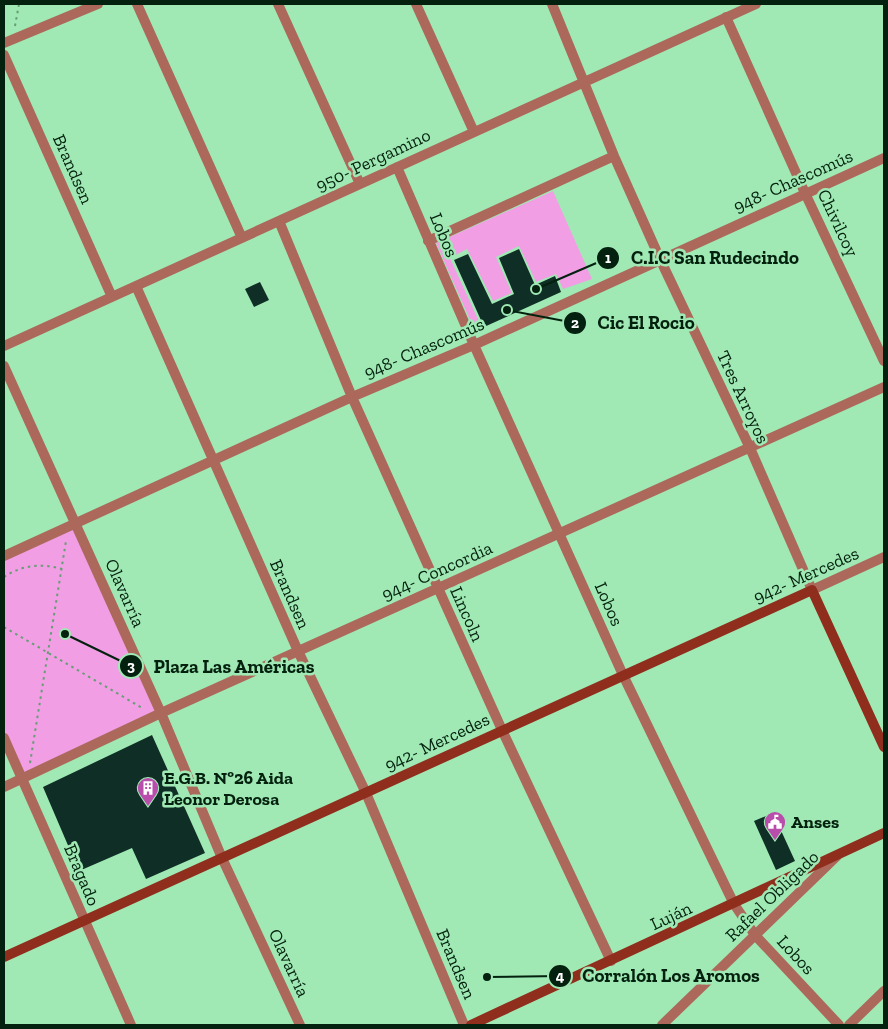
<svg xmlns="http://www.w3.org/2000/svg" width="888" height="1029" viewBox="0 0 888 1029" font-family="'Zilla Slab',serif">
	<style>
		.green { fill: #f19ee4 }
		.building { fill: #0f2f26 }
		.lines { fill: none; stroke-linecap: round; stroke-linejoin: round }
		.path { stroke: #659e76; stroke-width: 2; stroke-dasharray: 2.5 4; stroke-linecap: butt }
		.minor { stroke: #ac695b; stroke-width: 10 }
		.secondary { stroke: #902e1d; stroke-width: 10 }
		.labels { text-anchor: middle; stroke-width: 5; stroke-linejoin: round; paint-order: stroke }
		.street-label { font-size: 18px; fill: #03210e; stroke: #a0e9b4 }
		.poi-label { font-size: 18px; font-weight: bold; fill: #03210e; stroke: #a0e9b4; text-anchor: start }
		.leader { fill: none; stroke: #03210e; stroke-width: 2 }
		.callout-dot { fill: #03210e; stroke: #a0e9b4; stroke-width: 2 }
		.mark-label { font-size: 15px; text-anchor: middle; font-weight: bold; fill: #fff }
		.callout-label { font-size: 19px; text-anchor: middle; font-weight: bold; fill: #03210e; stroke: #a0e9b4; stroke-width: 5; stroke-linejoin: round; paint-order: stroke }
	</style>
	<rect width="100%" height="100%" fill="#a0e9b4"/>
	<!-- green -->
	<path class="green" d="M 553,191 L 592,279 L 563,289 L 556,274 L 536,282 L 519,246 L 496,257 L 512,293 L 493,301 L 467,249 L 450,258 L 482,328 L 475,331 L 436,243 Z
		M 75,523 L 161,713 L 23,778 L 4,738 L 4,556 Z"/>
	<!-- building -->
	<path class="building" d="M 519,249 L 535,285 L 555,276 L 561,292 L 484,327 L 454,260 L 468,254 L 492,304 L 514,294 L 499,258 Z
		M 260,282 L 269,300 L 254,307 L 245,289 Z
		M 152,735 L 205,853 L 146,879 L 132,848 L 79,871 L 43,787 Z
		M 773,813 L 795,861 L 776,870 L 754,821 Z"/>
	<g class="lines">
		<!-- path -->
		<path class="path" d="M 15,26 L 19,4
			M 4,577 C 22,565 41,563 62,569
			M 4,627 L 144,709
			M 30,763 L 66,541"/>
		<!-- minor -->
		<path class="minor" d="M 137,4 L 242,238
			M 278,4 L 360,184
			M 416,4 L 474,132
			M 552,4 L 614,156 L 660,259 L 750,448 L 812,590 L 884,557
			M 726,17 L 805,193 L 884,361
			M 4,43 L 98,4
			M 4,55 L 112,297
			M 397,167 L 474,345 L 623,675 L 734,904 L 755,935 L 839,1025
			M 279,221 L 352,397 L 502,730 L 611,961
			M 428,241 L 614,156
			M 136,286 L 298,651 L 366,793 L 464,1025
			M 4,346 L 756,4
			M 4,366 L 161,713 L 222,858 L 300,1025
			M 4,556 L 352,397 L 474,345 L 884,158
			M 4,738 L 131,1025
			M 4,787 L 161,713 L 884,387
			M 662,1025 L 837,856
			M 849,1025 L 884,991"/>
		<!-- secondary -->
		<path class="secondary" d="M 4,957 L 812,590 L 884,747
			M 471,1025 L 884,833"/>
	</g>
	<!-- icons -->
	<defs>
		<g id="building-pin" transform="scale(1.125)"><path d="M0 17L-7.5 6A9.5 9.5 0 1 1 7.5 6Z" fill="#b94dac" stroke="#a0e9b4"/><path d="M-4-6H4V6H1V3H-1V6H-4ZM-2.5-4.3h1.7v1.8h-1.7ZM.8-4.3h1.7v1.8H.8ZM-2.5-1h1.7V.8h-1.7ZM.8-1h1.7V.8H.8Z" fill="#fff"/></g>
		<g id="civic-pin" transform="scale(1.125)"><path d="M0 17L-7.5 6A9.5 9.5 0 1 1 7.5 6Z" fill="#b94dac" stroke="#a0e9b4"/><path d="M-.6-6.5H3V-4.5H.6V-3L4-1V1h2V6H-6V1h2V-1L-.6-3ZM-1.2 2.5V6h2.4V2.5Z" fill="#fff"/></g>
	</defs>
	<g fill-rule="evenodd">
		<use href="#building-pin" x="148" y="788"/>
		<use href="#civic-pin" x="775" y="822"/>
	</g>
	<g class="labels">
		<!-- street labels -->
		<g class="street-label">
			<text transform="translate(373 160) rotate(-25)" y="6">950- Pergamino</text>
			<text transform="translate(73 169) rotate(66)" y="6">Brandsen</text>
			<text transform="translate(793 181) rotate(-24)" y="6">948- Chascomús</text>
			<text transform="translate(838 223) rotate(65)" y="6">Chivilcoy</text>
			<text transform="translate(444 235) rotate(67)" y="6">Lobos</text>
			<text transform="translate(424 348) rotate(-23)" y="6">948- Chascomús</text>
			<text transform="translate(743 397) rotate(65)" y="6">Tres Arroyos</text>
			<text transform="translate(437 571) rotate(-24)" y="6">944- Concordia</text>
			<text transform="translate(806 575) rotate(-24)" y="6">942- Mercedes</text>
			<text transform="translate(125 593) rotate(66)" y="6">Olavarría</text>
			<text transform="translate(290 594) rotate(66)" y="6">Brandsen</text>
			<text transform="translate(609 604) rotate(66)" y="6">Lobos</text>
			<text transform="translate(467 614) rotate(66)" y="6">Lincoln</text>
			<text transform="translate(437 742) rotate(-25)" y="6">942- Mercedes</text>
			<text transform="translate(82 875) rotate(67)" y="6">Bragado</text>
			<text transform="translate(772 896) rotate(-44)" y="6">Rafael Obligado</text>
			<text transform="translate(671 916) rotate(-25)" y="6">Luján</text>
			<text transform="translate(796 955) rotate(47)" y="6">Lobos</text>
			<text transform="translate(289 963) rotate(65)" y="6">Olavarría</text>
			<text transform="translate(456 964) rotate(67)" y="6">Brandsen</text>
		</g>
		<!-- poi labels -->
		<g class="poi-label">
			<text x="164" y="784">E.G.B. Nº26 Aida<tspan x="164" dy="21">Leonor Derosa</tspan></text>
			<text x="791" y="828">Anses</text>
		</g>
	</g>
	<!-- callouts -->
	<path class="leader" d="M536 289L608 258M507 310L575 323M65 634L131 666M487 977L560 976"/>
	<g class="callout-dot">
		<circle cx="536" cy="289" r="5"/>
		<circle cx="507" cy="310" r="5"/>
		<circle cx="65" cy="634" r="5"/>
		<circle cx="487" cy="977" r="5"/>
		<circle cx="608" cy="258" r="12"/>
		<circle cx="575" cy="323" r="12"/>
		<circle cx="131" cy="666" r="12"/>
		<circle cx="560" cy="976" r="12"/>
	</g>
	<g class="mark-label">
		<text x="608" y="263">1</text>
		<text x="575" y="328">2</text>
		<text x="131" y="671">3</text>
		<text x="560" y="981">4</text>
	</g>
	<g class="callout-label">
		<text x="715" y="264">C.I.C San Rudecindo</text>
		<text x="646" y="329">Cic El Rocio</text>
		<text x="234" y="673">Plaza Las Américas</text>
		<text x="671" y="982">Corralón Los Aromos</text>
	</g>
	<!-- border -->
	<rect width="888" height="1029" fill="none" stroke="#03210e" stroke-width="10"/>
</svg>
